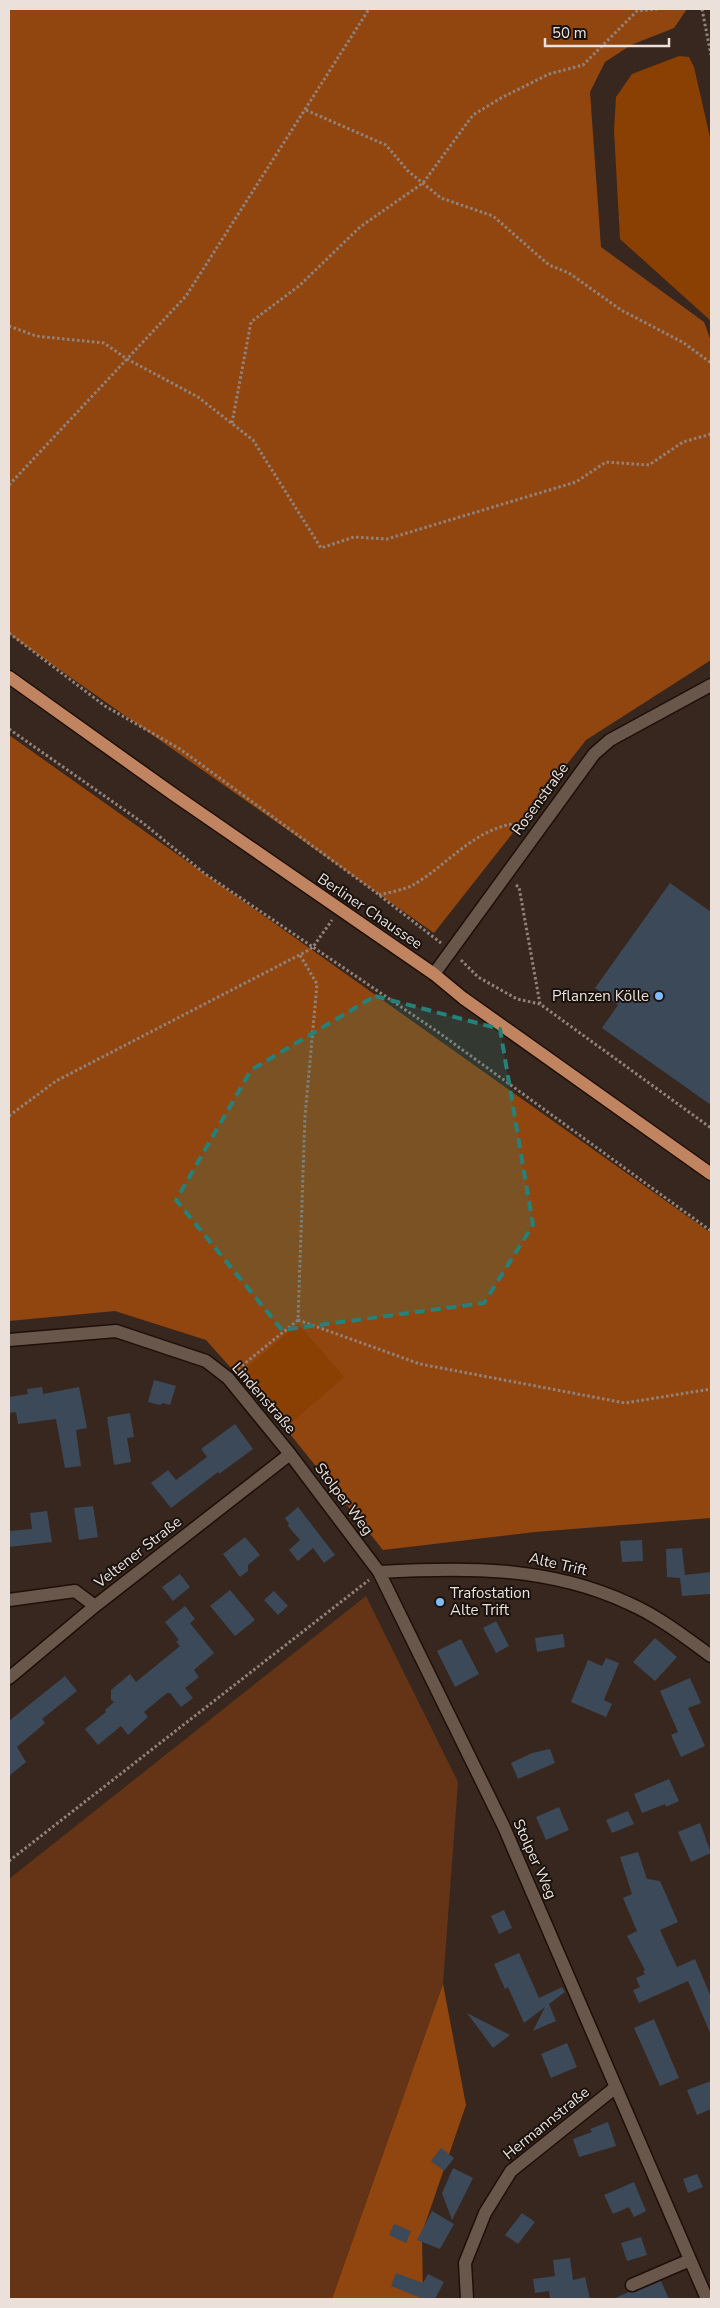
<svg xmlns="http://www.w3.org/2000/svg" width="720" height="2308" viewBox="0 0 720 2308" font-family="'Nunito Sans',sans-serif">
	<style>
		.green { fill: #653416 }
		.forest { fill: #91460f }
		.water { fill: #8a3f03 }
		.building { fill: #3c4958 }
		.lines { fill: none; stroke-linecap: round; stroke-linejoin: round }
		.minor-casing { stroke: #1e0f07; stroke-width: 15 }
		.major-casing { stroke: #1e0f07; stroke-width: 15 }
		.path { stroke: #91837b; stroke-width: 3; stroke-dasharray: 2.5 2.5; stroke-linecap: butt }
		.minor { stroke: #6a574c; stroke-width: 12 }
		.major { stroke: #c08461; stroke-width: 12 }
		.marked { fill: #258179; fill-opacity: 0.2; stroke: #258179; stroke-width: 4; stroke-dasharray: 10 6; stroke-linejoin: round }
		.poi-dot { fill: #81bcfa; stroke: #19120e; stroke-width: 2 }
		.labels { text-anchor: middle; stroke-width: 4; stroke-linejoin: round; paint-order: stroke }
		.street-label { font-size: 15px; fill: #ebe0da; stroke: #19120e }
		.poi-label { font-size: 15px; fill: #ebe0da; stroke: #19120e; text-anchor: end }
	</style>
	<rect width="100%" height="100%" fill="#38271e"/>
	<!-- green -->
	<path class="green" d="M 366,1596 L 458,1782 L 443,1984 L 332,2299 L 9,2299 L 9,1879 Z"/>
	<!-- forest -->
	<path class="forest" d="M 9,9 L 687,9 L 674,28 L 631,45 L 605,62 L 590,92 L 601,247 L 704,322 L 711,341 L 711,660 L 586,740 L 434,933 L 9,634 Z
		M 9,735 L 711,1233 L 711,1518 L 535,1532 L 383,1550 L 290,1434 L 206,1340 L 115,1311 L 9,1321 Z
		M 443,1984 L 466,2105 L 422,2233 L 423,2299 L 332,2299 Z"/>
	<!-- water -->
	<path class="water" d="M 679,56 L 689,57 L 694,67 L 711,142 L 711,321 L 620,239 L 614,131 L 616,97 L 632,74 Z
		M 298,1324 L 344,1377 L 292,1422 L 246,1369 Z"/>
	<!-- building -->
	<path class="building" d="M 670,883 L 711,912 L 711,1105 L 602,1028 L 618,1005 L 595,988 Z
		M 154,1380 L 176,1386 L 170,1405 L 163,1403 L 160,1405 L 148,1402 Z
		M 42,1387 L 43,1394 L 79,1387 L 87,1428 L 76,1430 L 81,1466 L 65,1468 L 56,1419 L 18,1424 L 16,1412 L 9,1413 L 9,1397 L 28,1394 L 27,1389 Z
		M 130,1413 L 134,1437 L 127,1438 L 131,1462 L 114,1465 L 107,1417 Z
		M 235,1424 L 253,1449 L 219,1474 L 218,1472 L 171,1508 L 151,1483 L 168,1470 L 176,1480 L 207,1457 L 201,1449 Z
		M 93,1506 L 98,1537 L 79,1540 L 74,1508 Z
		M 298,1507 L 335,1555 L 324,1563 L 313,1548 L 298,1561 L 289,1550 L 300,1540 L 288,1526 L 289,1524 L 285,1518 Z
		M 47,1511 L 52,1542 L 9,1547 L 9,1531 L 32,1529 L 30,1513 Z
		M 245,1537 L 260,1555 L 248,1565 L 248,1571 L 240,1577 L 223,1554 Z
		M 642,1540 L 643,1561 L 622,1562 L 620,1541 Z
		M 682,1548 L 685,1575 L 711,1572 L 711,1594 L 682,1596 L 680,1578 L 667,1577 L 666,1549 Z
		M 180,1574 L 190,1587 L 173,1601 L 162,1587 Z
		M 230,1590 L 255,1620 L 235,1636 L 210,1606 Z
		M 274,1591 L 288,1606 L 278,1615 L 264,1600 Z
		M 185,1606 L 195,1619 L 190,1623 L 214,1653 L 194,1670 L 199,1677 L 185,1688 L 193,1698 L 181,1707 L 170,1693 L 167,1693 L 144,1712 L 148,1717 L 128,1735 L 121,1726 L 98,1745 L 85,1729 L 106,1712 L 105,1710 L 114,1702 L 111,1700 L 111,1690 L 130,1674 L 136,1682 L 180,1646 L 176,1642 L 179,1640 L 165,1622 Z
		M 496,1621 L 509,1646 L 496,1653 L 483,1628 Z
		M 563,1634 L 565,1647 L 537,1652 L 535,1638 Z
		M 655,1638 L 677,1657 L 655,1681 L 633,1662 Z
		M 461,1639 L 479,1674 L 455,1687 L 437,1651 Z
		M 606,1658 L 619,1663 L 604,1700 L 612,1704 L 606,1717 L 571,1702 L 588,1660 L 602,1666 Z
		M 65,1676 L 77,1691 L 42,1719 L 45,1723 L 17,1747 L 26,1762 L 9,1776 L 9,1721 Z
		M 690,1678 L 701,1703 L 688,1708 L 705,1746 L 681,1757 L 671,1735 L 678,1732 L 660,1691 Z
		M 550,1749 L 555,1763 L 518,1779 L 511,1763 L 532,1753 Z
		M 669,1779 L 679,1801 L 666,1807 L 665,1804 L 642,1813 L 634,1794 Z
		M 559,1807 L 569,1830 L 546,1840 L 536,1817 Z
		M 628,1811 L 634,1824 L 612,1833 L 606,1820 Z
		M 700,1823 L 711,1853 L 691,1862 L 678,1832 Z
		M 638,1852 L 647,1879 L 660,1881 L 678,1922 L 660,1930 L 677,1967 L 695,1959 L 711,1997 L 711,2035 L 688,1981 L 639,2003 L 633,1990 L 640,1987 L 636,1978 L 645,1974 L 643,1971 L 645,1970 L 627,1936 L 637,1931 L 623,1898 L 632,1894 L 620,1857 Z
		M 504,1910 L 512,1928 L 499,1934 L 491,1916 Z
		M 519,1953 L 539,1998 L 562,1987 L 565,1992 L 549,2004 L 556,2021 L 533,2031 L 545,2007 L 524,2023 L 508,1987 L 505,1989 L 494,1964 Z
		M 467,2013 L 510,2035 L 493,2048 Z
		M 654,2019 L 679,2078 L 660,2086 L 634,2028 Z
		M 567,2043 L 577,2067 L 551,2078 L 541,2054 Z
		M 711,2081 L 711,2109 L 697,2115 L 687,2090 Z
		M 608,2122 L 616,2146 L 579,2157 L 573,2139 L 592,2132 L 590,2129 Z
		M 441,2148 L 454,2158 L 444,2171 L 431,2161 Z
		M 453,2168 L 473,2178 L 452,2220 L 442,2193 Z
		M 697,2174 L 703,2187 L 688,2193 L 683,2179 Z
		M 634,2182 L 646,2211 L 634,2217 L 629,2207 L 613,2214 L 604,2195 Z
		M 432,2211 L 454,2224 L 440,2249 L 417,2240 Z
		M 522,2213 L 535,2222 L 518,2244 L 505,2235 Z
		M 394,2224 L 411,2231 L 406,2243 L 389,2235 Z
		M 641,2237 L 647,2255 L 627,2261 L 621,2243 Z
		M 570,2258 L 573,2280 L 585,2277 L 590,2299 L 550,2299 L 549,2291 L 535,2293 L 533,2279 L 555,2276 L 553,2260 Z
		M 396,2273 L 423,2283 L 428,2274 L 444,2282 L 435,2299 L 423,2299 L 391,2286 Z
		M 661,2281 L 669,2299 L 613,2299 L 629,2292 L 635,2292 Z"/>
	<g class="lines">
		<!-- minor casing -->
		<g class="minor-casing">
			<path id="minor" d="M 434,974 L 594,754 L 610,740 L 711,685
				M 9,1340 L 116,1331 L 206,1361 L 228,1378 L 290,1454 L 379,1572 L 504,1827 L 707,2299
				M 379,1572 C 464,1567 549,1566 628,1603 C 658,1616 685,1637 711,1656
				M 9,1600 L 75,1591 L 95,1606
				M 9,1678 L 95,1606 L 290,1454
				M 632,2285 L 690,2260
				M 467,2299 L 465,2263 L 485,2213 L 511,2171 L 616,2087"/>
		</g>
		<!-- major casing -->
		<g class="major-casing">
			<path id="major" d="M 9,677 L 173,794 L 434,974 L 463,998 L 711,1174"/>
		</g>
		<!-- path -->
		<path class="path" d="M 702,9 L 711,55
			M 306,110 L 386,145 L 408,171 L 441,198 L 493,216 L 549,265 L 569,273 L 621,310 L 684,343 L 711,363
			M 9,326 L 36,336 L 104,343 L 127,359 L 198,397 L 253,440 L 321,548 L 354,537 L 387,539 L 576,482 L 606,462 L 649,465 L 683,442 L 711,434
			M 232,423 L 251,322 L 299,286 L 360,227 L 423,183 L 473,115 L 501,98 L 549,74 L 583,65 L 637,11 L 658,9
			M 9,485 L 186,296 L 369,9
			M 9,633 L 105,706 L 180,749 L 370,888 L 441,943
			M 9,729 L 143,823 L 204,873 L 438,1032 L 711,1231
			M 516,885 L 519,887 L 540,1004
			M 379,895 C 390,892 404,890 413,885 C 451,863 479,822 527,823
			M 461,960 L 478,977 L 517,999 L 540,1004 L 711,1128
			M 9,1116 L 56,1081 L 307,951 L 313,947 L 332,920
			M 298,1320 L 420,1364 L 625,1403 L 711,1389
			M 238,1369 L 298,1320 L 305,1116 L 317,984 L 300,955
			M 9,1861 L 369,1580"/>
		<!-- minor -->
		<use href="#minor" class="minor"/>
		<!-- major -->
		<use href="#major" class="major"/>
	</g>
	<!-- marked area -->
	<path class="marked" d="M 375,996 L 500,1029 L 533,1225 L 484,1303 L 282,1330 L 176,1200 L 251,1070 Z"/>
	<!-- markers -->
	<g class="poi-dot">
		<circle cx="659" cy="996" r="5"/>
		<circle cx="440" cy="1602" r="5"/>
	</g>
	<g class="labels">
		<!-- street labels -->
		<g class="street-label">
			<text transform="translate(540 799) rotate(-54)" y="5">Rosenstraße</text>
			<text transform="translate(370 911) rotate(34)" y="5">Berliner Chaussee</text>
			<text transform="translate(264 1398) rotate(49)" y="5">Lindenstraße</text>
			<text transform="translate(344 1499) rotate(53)" y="5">Stolper Weg</text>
			<text transform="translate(138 1552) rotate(-38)" y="5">Veltener Straße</text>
			<text transform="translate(558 1564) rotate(13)" y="5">Alte Trift</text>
			<text transform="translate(535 1859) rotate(66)" y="5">Stolper Weg</text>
			<text transform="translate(546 2123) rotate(-39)" y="5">Hermannstraße</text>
		</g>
		<!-- poi labels -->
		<g class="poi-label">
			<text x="649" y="1001">Pflanzen Kölle</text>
			<text x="450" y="1598" text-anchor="start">Trafostation<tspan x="450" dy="17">Alte Trift</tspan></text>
		</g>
	</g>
	<!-- border -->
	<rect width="720" height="2308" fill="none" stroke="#ebe0da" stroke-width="20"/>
	<!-- scale -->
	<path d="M545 38v8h124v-8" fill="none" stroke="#ebe0da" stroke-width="2.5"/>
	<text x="552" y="38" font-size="15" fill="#ebe0da" stroke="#19120e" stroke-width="4" paint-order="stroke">50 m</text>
</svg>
